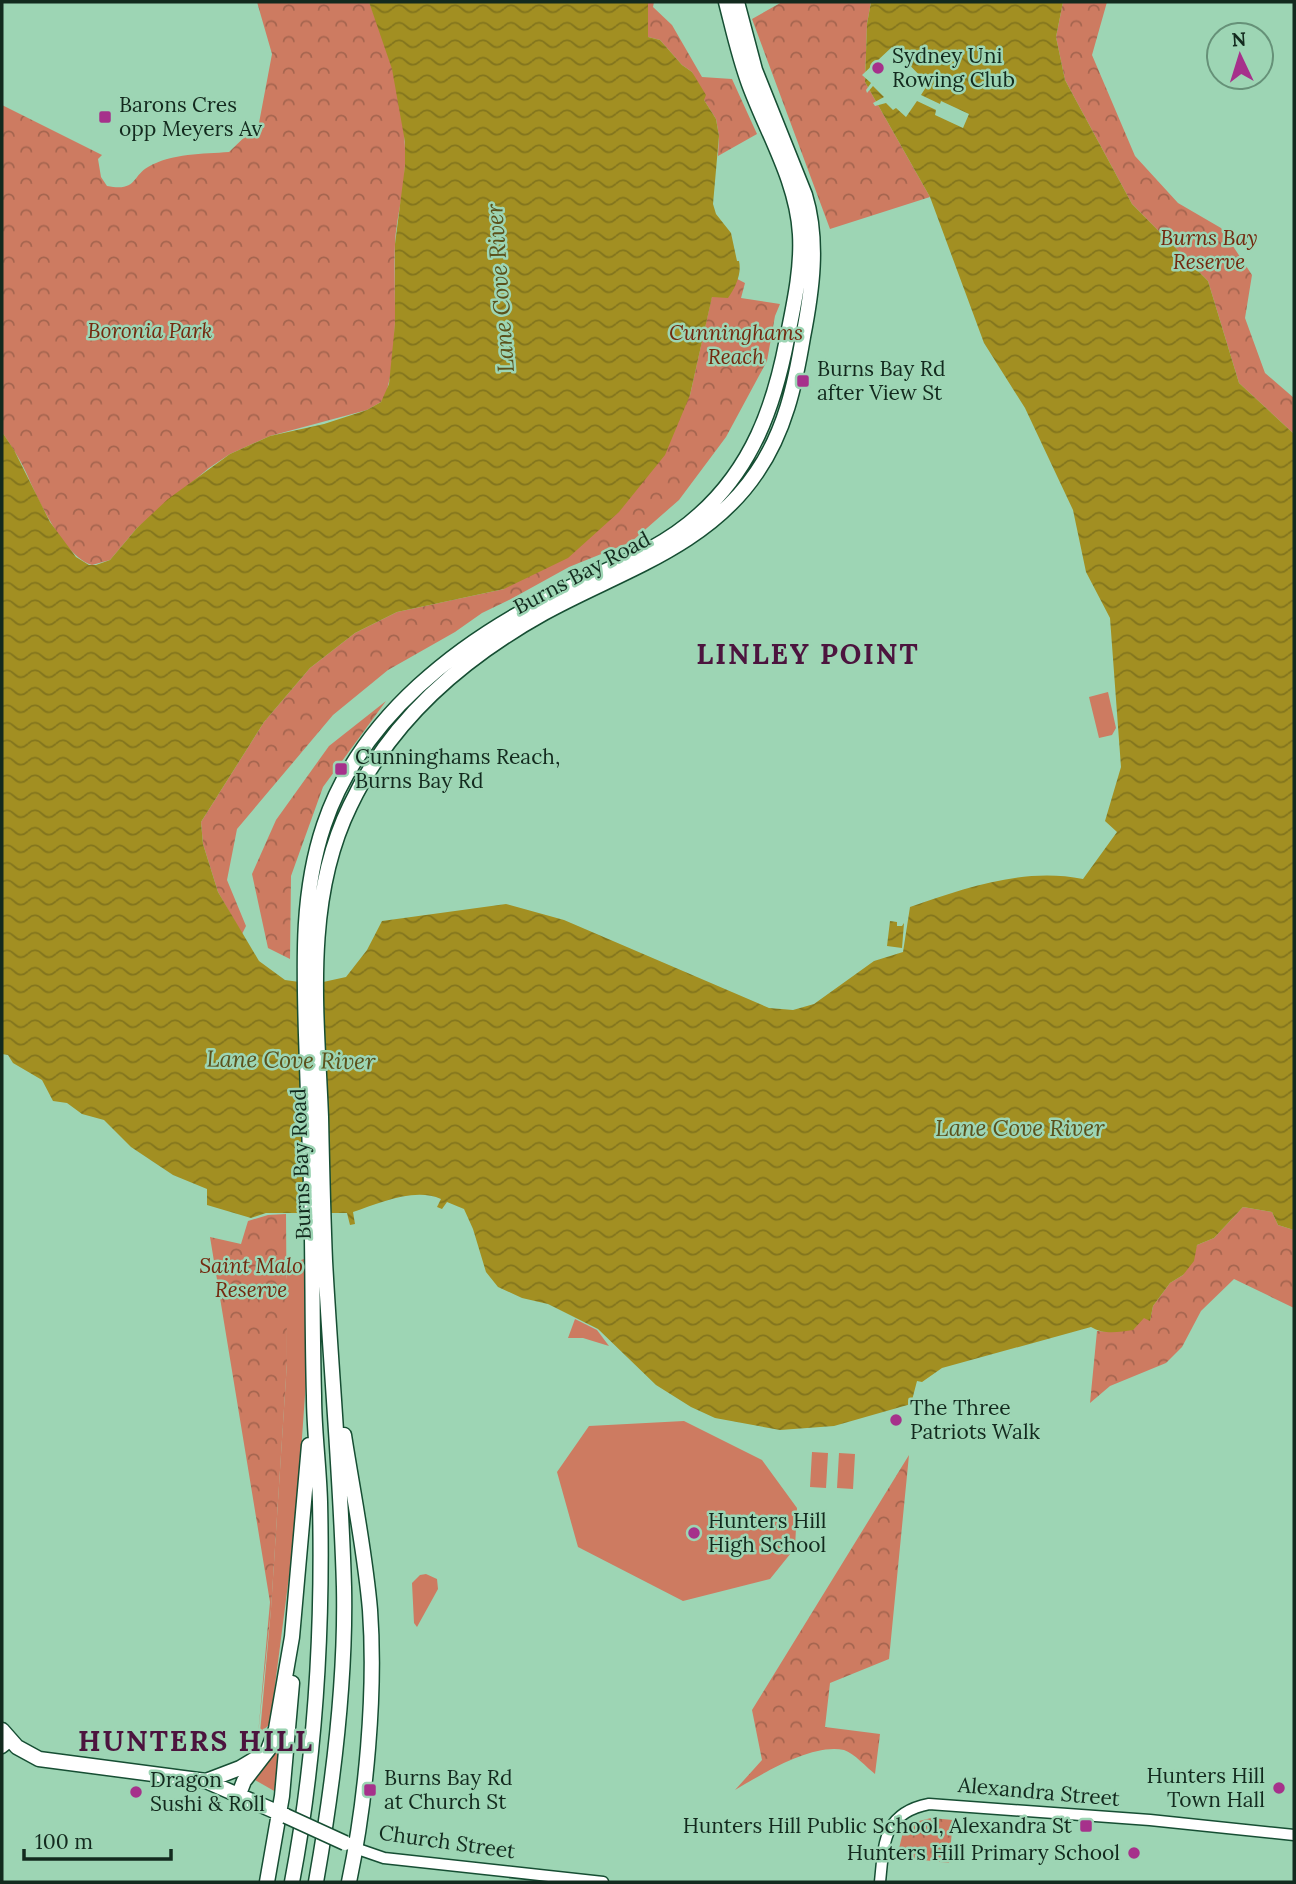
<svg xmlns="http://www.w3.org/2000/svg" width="1296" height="1884" viewBox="0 0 1296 1884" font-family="Lora,serif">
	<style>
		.green { fill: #cd7b61 }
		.forest { fill: url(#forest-crowns) }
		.water { fill: url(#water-waves) }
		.pier { fill: #9dd5b4 }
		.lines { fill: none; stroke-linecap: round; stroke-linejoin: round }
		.minor-casing { stroke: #164e33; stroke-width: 13 }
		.major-casing { stroke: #164e33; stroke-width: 17 }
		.minor { stroke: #fff; stroke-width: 10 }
		.major { stroke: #fff; stroke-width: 14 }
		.major-bridge-casing { stroke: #164e33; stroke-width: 17; stroke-linecap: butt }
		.major-bridge { stroke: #fff; stroke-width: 14 }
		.poi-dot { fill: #a6318b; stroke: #9dd5b4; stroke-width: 2.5 }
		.labels { text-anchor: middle; stroke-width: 5; stroke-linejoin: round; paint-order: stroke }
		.poi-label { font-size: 21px; fill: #132a1e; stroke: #9dd5b4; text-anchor: start }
		.park-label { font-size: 21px; font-style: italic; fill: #73290f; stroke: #9dd5b4 }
		.street-label { font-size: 21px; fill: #132a1e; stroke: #9dd5b4 }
		.water-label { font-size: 23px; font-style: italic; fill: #5b511b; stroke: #9dd5b4 }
		.district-label { font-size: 28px; font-weight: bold; letter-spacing: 2px; fill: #4c143e; stroke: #9dd5b4 }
	</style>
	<defs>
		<pattern id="forest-crowns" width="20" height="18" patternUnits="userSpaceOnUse" patternTransform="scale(1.75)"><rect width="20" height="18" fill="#cd7b61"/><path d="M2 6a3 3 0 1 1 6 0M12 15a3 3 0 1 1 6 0" fill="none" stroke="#a5654f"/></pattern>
		<pattern id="water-waves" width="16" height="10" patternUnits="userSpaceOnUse" patternTransform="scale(1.75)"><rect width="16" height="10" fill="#a28f22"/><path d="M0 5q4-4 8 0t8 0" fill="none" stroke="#83751d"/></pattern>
	</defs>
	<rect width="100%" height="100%" fill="#9dd5b4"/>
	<!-- green -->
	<path class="green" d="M 1108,692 L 1116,728 L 1112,735 L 1099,738 L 1089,697 Z
		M 307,1258 L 308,1353 L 296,1522 L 270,1724 L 260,1733 L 271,1609 L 287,1362 L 285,1286 L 288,1268 L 292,1263 Z
		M 575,1319 L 597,1330 L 609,1346 L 583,1338 L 568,1338 Z
		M 684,1421 L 762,1460 L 797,1508 L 795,1548 L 770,1579 L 683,1601 L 578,1547 L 557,1472 L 589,1426 Z
		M 812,1452 L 828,1453 L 826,1488 L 810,1487 Z
		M 839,1453 L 855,1454 L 853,1489 L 837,1488 Z
		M 426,1574 L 437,1579 L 438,1589 L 417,1627 L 414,1623 L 412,1583 L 420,1575 Z
		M 276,1748 L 283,1749 L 276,1792 L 255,1780 C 258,1769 271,1760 276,1748 Z"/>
	<!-- forest -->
	<path class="forest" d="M 257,2 L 369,2 C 390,52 407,109 405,164 C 405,191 396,217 395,244 C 393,293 400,345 386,394 L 381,402 L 367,410 L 270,436 L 230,454 L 209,468 L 137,528 L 110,560 L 92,565 C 65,557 40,504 29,479 C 22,462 12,447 2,432 L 2,105 L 102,155 L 98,159 L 101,177 L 107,186 C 137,192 132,176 148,167 C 172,153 203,154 229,152 L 259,123 L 272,54 Z
		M 648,2 L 654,2 L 653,7 L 672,25 L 702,77 L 732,79 L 757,134 L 718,156 L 719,136 L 716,119 L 704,100 L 692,72 L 682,65 L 660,40 L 648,37 Z
		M 782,2 L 871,2 L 867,24 L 865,82 L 930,197 L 830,229 L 752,19 Z
		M 1063,2 L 1107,2 L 1092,55 L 1135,156 L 1178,203 L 1221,228 L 1252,275 L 1245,318 L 1265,373 L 1294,398 L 1294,434 L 1239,383 L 1208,281 L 1132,204 L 1065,80 L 1056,37 Z
		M 718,269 L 745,283 L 741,298 L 780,304 L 775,316 L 767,361 L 726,437 L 679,500 L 631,542 L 569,567 L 511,599 L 482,613 L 455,632 L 388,670 L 333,715 L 237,829 L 227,880 L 246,926 L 242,934 L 218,892 L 203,844 L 201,822 L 264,722 L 310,668 L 355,633 L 397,612 L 504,589 L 690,395 Z
		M 386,701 L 323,787 L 291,876 L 290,959 L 268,948 L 252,874 L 276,820 L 329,746 Z
		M 1243,1207 L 1272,1212 L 1278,1225 L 1294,1230 L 1294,1308 L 1234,1279 L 1201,1311 L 1182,1347 L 1166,1363 L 1110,1386 L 1090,1403 L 1097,1331 L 1113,1332 L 1144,1317 L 1150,1320 L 1153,1306 L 1170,1283 L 1183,1275 L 1197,1245 L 1214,1238 Z
		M 286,1214 L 287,1362 L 271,1609 L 258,1735 L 270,1602 L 210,1237 L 241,1244 L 248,1221 L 268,1215 Z
		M 909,1455 L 889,1659 L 830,1683 L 825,1727 L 880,1734 L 875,1774 C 867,1768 854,1753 844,1750 C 812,1743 762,1774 735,1790 L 762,1760 L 752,1710 Z
		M 931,1818 L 953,1820 L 949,1863 L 897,1857 L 903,1832 L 919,1821 Z"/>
	<!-- water -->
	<path class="water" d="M 369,2 L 648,2 L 648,37 L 660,40 L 682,65 L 692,72 L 706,95 L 704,100 L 716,119 L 719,136 L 713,204 L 716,214 L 731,233 L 737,261 L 739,261 C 742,274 735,288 728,298 L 712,297 L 690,395 L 665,455 L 619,512 L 568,558 L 504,589 L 397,612 L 355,633 L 310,668 L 264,722 L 201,822 L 203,844 L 218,892 L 259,961 L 285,980 L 314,984 L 346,977 L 367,950 L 382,921 L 506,904 L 564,920 L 769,1008 L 793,1010 L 814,1004 L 874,961 L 903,952 L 910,907 C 965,888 1024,867 1083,879 L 1117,832 L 1105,821 L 1121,767 L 1110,618 L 1086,572 L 1073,510 L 1025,408 L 984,343 L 930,197 L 865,82 L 867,24 L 871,2 L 1063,2 L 1056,37 L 1065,80 L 1132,204 L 1208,281 L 1239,383 L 1294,434 L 1294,1230 L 1278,1225 L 1272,1212 L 1243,1207 L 1214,1238 L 1197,1245 L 1194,1261 L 1183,1275 L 1170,1283 L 1153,1306 L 1150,1321 L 1144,1318 L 1133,1330 C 1119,1332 1104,1335 1091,1327 L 942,1368 L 922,1382 L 917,1381 L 911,1404 L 834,1426 L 780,1430 L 715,1418 L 691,1407 L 656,1385 L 598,1329 L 548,1304 L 522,1298 L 498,1287 L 486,1272 L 473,1229 L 464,1209 L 447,1202 L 442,1209 L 437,1207 L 441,1199 C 415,1187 379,1203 353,1212 L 355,1224 L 350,1225 L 347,1213 L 266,1213 L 251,1218 L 207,1205 L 207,1189 L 173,1175 L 131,1147 L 104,1120 L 82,1114 L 67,1103 L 53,1101 L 42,1080 L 13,1063 L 8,1055 L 2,1054 L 2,432 L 14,450 L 50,522 L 76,557 L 89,565 L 96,565 L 110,560 L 137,528 L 168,499 L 230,454 L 270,436 L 324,424 L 367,410 L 381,402 L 389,384 L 395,324 L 395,244 L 405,166 L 405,142 L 392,69 Z
		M 890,921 L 897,922 L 897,926 L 902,926 L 904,923 L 902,948 L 887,946 Z"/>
	<!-- pier -->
	<path class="pier" d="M 892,47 L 928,84 L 921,95 L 940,104 L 941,101 L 969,114 L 963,128 L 935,115 L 936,110 L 917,101 L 906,117 L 896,108 L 893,110 L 886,103 L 875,106 L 873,103 L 884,97 L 873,86 L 867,93 L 866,90 L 871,83 L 862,75 Z"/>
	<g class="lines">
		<!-- minor casing -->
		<g class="minor-casing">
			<path id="minor" d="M 2,1748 L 11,1741
				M 355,1848 L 384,1858 L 603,1882
				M 880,1882 C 884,1843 883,1813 929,1804 L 1150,1820 L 1294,1835"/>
		</g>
		<!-- major casing -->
		<g class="major-casing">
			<path id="major" d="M 344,1435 C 353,1493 365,1551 370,1610 C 376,1693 366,1801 349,1882
				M 2,1730 L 17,1747 L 39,1759 L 206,1781 L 286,1816
				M 206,1781 L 240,1768 L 255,1759
				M 239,1794 L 244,1781 L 268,1750 L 276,1729 L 292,1637 L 309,1445
				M 267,1882 L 282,1796 L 292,1683
				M 292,1882 C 316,1756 323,1630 320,1502 C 319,1466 314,1431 314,1396 C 312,1325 313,1254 311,1184 C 309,1134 308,1084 306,1035 C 304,964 301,893 324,825 C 360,717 461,640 560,592 C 607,569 660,551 699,515 C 752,468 774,407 787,339 C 794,304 802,269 800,234 C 797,181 767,133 749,84 C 739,57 733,29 726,2
				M 316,1882 C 333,1786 346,1685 344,1587 C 341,1478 331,1370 325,1261 C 323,1213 322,1165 321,1117 C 317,1014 303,902 350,806 C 390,721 463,658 544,613 C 618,572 707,547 757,472 C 785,431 795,385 803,337 C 812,291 819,241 805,195 L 755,70 L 737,2"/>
		</g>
		<!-- minor -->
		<use href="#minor" class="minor"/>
		<!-- major -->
		<use href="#major" class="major"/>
		<!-- major-bridge casing -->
		<g class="major-bridge-casing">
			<path id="major-bridge" d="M 286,1816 L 345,1843"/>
		</g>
		<!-- major-bridge -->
		<use href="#major-bridge" class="major-bridge"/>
	</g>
	<!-- markers -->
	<g class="poi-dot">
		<circle cx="878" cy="68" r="7"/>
		<rect x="98" y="110" width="14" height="14" rx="3.5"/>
		<rect x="796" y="374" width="14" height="14" rx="3.5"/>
		<rect x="334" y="762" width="14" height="14" rx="3.5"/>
		<circle cx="896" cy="1420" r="7"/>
		<circle cx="694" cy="1533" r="7"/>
		<circle cx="1279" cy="1788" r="7"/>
		<rect x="363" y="1783" width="14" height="14" rx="3.5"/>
		<circle cx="136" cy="1792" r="7"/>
		<rect x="1079" y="1819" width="14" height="14" rx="3.5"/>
		<circle cx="1134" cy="1853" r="7"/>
	</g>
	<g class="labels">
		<!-- poi labels -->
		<g class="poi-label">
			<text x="892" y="63">Sydney Uni<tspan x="892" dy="24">Rowing Club</tspan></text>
			<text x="119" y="112">Barons Cres<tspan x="119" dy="24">opp Meyers Av</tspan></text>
			<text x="817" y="376">Burns Bay Rd<tspan x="817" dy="24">after View St</tspan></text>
			<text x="355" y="764">Cunninghams Reach,<tspan x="355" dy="24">Burns Bay Rd</tspan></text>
			<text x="910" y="1415">The Three<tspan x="910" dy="24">Patriots Walk</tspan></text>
			<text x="708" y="1528">Hunters Hill<tspan x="708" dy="24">High School</tspan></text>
			<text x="1265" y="1783" text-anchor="end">Hunters Hill<tspan x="1265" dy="24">Town Hall</tspan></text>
			<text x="384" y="1785">Burns Bay Rd<tspan x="384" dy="24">at Church St</tspan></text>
			<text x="150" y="1787">Dragon<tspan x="150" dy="24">Sushi &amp; Roll</tspan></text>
			<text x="1072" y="1833" text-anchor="end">Hunters Hill Public School, Alexandra St</text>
			<text x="1120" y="1860" text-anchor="end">Hunters Hill Primary School</text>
		</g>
		<!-- park labels -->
		<g class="park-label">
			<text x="1209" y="245">Burns Bay<tspan x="1209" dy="24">Reserve</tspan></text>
			<text x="150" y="338">Boronia Park</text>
			<text x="736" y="340">Cunninghams<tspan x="736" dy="24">Reach</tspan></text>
			<text x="251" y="1273">Saint Malo<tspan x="251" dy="24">Reserve</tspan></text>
		</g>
		<!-- street labels -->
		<g class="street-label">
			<text transform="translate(582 573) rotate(-28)" y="7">Burns Bay Road</text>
			<text transform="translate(301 1164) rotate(-92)" y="7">Burns Bay Road</text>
			<text transform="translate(1039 1792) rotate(5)" y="7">Alexandra Street</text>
			<text transform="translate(447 1842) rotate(8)" y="7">Church Street</text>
		</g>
		<!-- water labels -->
		<g class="water-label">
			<text transform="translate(500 288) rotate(-94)" y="8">Lane Cove River</text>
			<text transform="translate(291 1060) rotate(1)" y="8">Lane Cove River</text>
			<text x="1020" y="1136">Lane Cove River</text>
		</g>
		<!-- district labels -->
		<g class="district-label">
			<text x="808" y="664">LINLEY POINT</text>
			<text x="196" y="1751">HUNTERS HILL</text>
		</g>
	</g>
	<!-- border -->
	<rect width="1296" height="1884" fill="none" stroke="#132a1e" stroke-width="7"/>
	<!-- north arrow -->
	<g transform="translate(1240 56) rotate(356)"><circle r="33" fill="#9dd5b4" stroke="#669178" stroke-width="2"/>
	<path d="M0-5L12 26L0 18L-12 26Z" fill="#a6318b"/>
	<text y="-10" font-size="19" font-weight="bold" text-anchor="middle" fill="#132a1e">N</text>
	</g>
	<!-- scale -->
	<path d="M24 1849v10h147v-10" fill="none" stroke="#132a1e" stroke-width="3.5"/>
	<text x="35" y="1849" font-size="21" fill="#132a1e" stroke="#9dd5b4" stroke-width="5" paint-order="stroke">100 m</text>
</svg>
